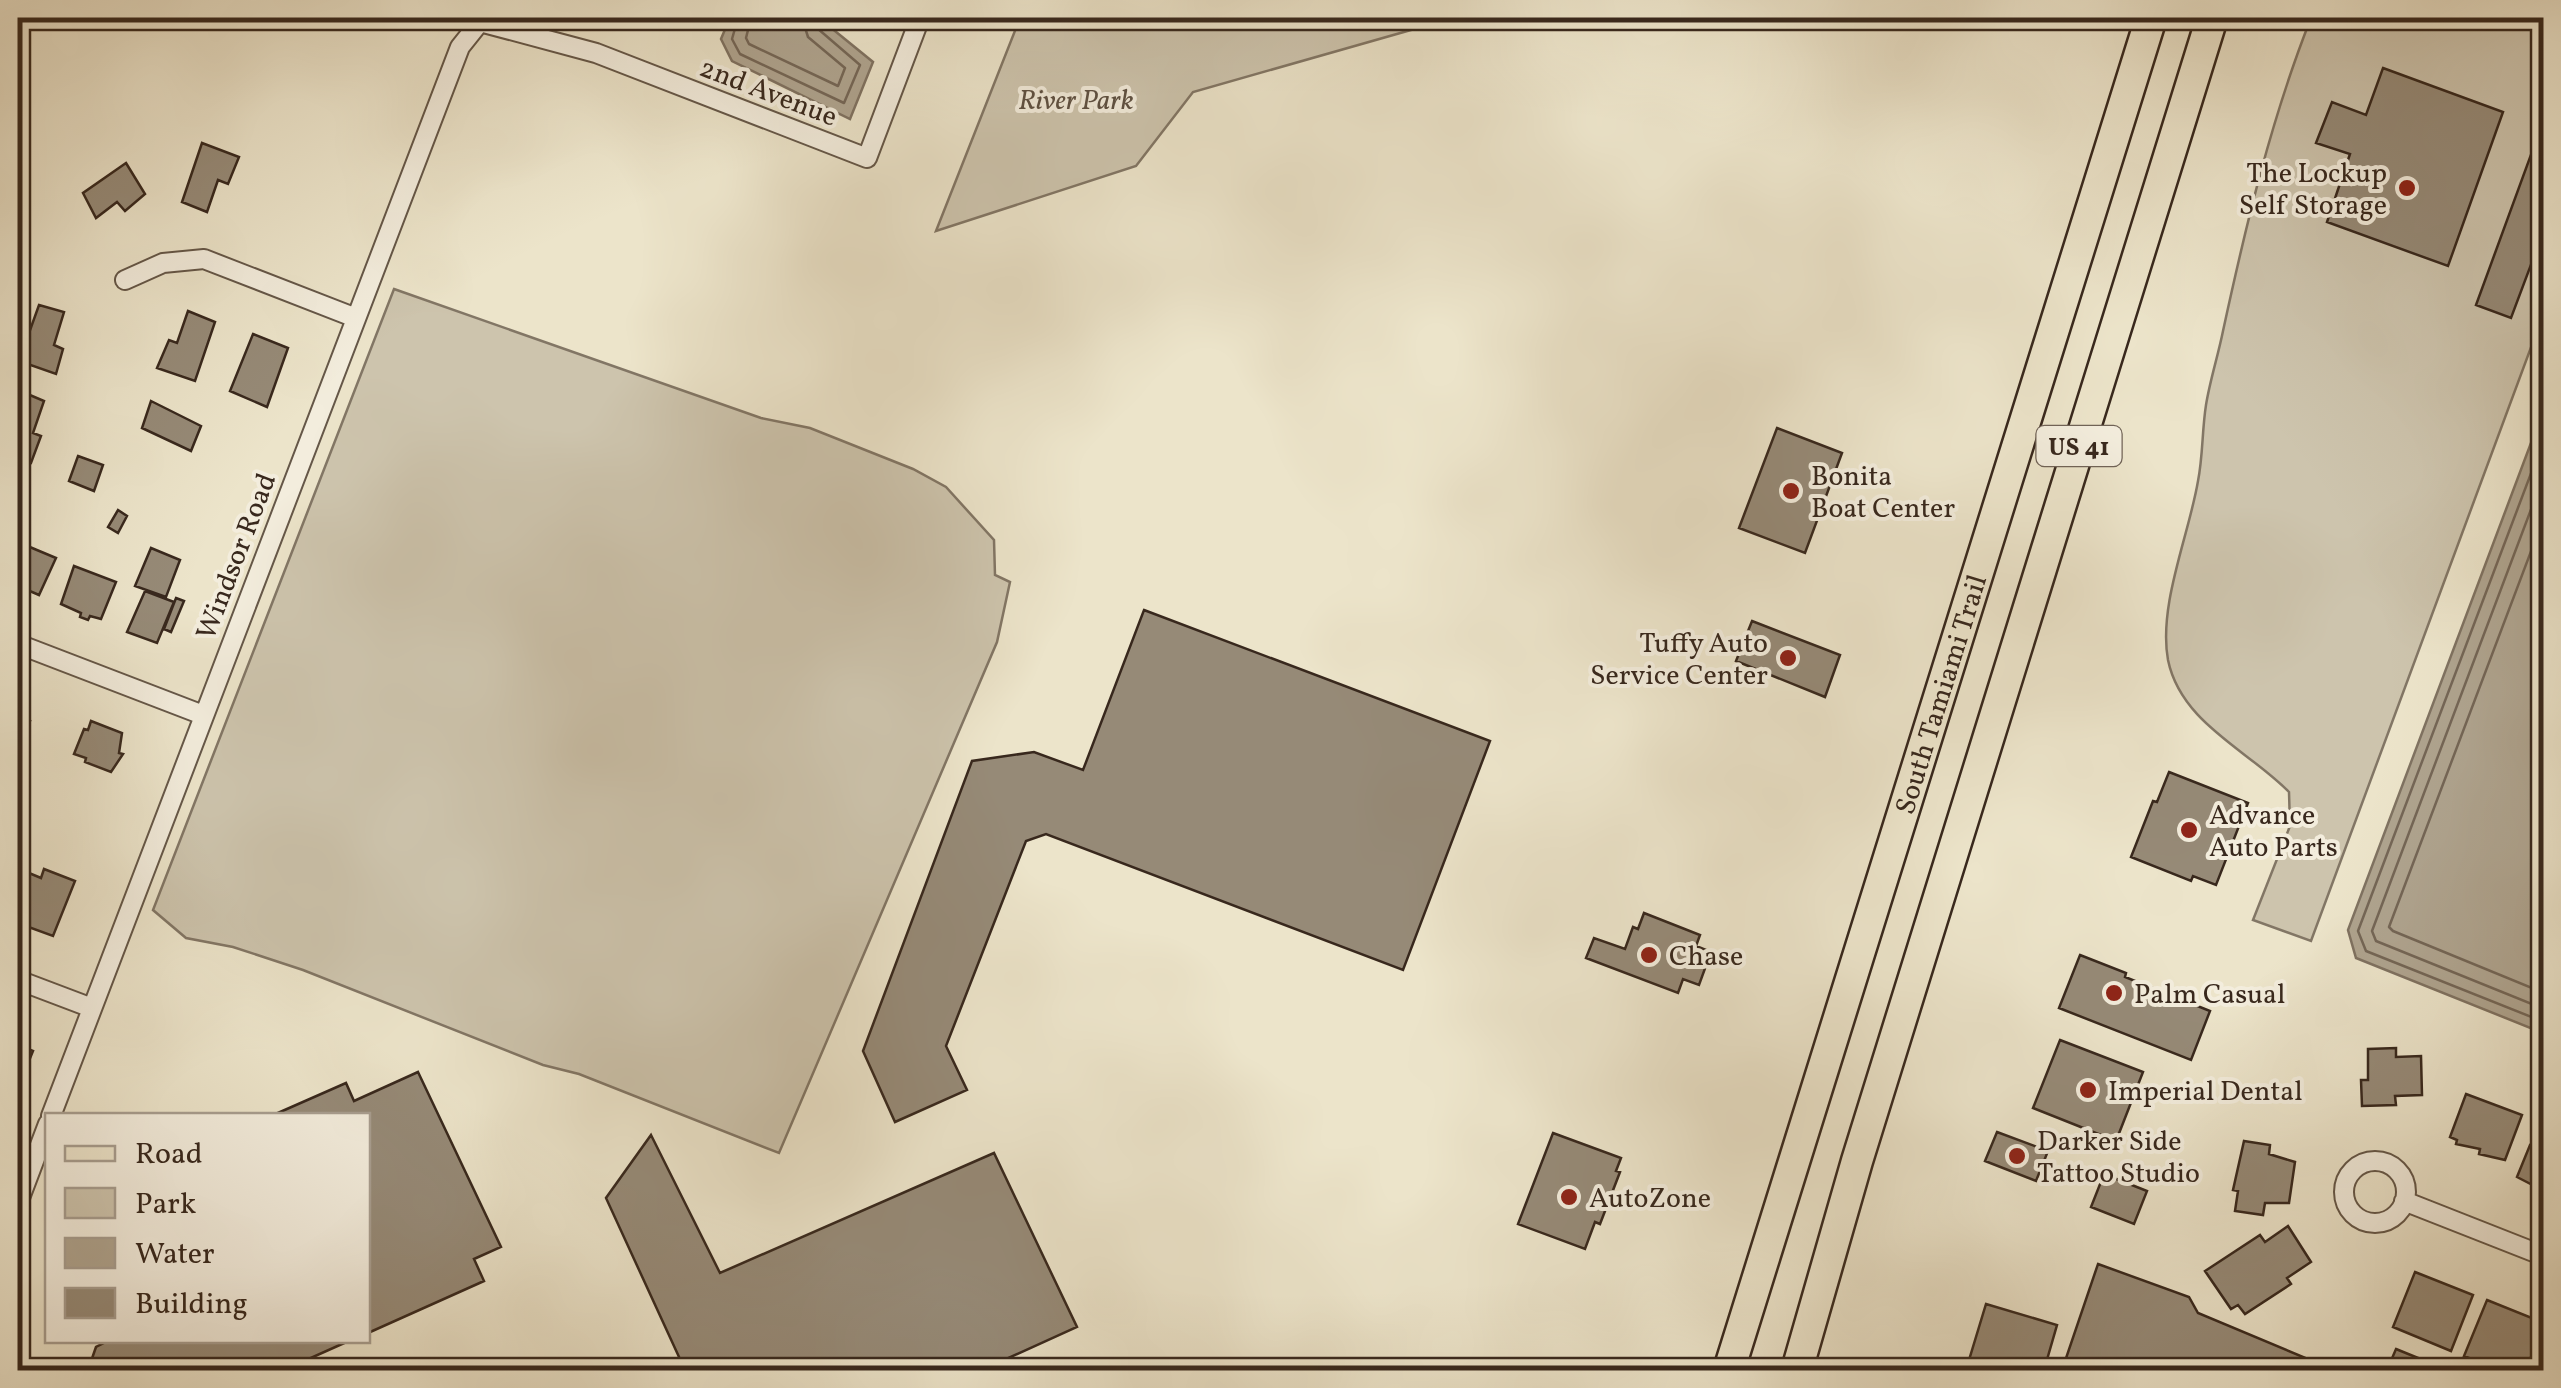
<svg xmlns="http://www.w3.org/2000/svg" width="2561" height="1388" viewBox="0 0 2561 1388" font-family="Vollkorn,serif">
	<style>
		.green { fill: #cdc4ad; stroke: #827665; stroke-width: 2.5 }
		.water { fill: #afa48f; stroke: #7f7261; stroke-width: 2.5 }
		.lines { fill: none; stroke-linecap: round; stroke-linejoin: round }
		.shore { stroke: #746656; stroke-width: 2.5 }
		.building { fill: #968a77; stroke: #38281d; stroke-width: 2.5 }
		.street-casing { stroke: #655748; stroke-width: 22 }
		.primary-casing { stroke: #38281d; stroke-width: 35 }
		.street { stroke: #f3eddd; stroke-width: 18 }
		.primary { stroke: #ece4ca; stroke-width: 30 }
		.poi-dot { fill: #8f2418; stroke: #f3eddd; stroke-width: 4 }
		.labels { text-anchor: middle; stroke-width: 8; stroke-linejoin: round; paint-order: stroke }
		.shield { fill: #f3eddd; stroke: #706357; stroke-width: 2.5 }
		.shield-label { font-size: 25px; font-weight: bold; fill: #38281d }
		.street-label { font-size: 28px; fill: #38281d; stroke: #f3eddd }
		.park-label { font-size: 28px; font-style: italic; fill: #5d4f41; stroke: #f3eddd }
		.poi-label { font-size: 28px; fill: #38281d; stroke: #f3eddd; text-anchor: start }
	</style>
	<rect width="100%" height="100%" fill="#ece4ca"/>
	<filter id="stains"><feTurbulence type="fractalNoise" baseFrequency=".002" numOctaves="4"/><feColorMatrix values="0 0 0 0 .2 0 0 0 0 .09 0 0 0 0 .02 0 0 0 .5 -.17"/></filter>
	<radialGradient id="worn" r=".72"><stop offset=".6" stop-color="#630" stop-opacity="0"/><stop offset="1" stop-color="#630" stop-opacity=".3"/></radialGradient>
	<!-- green -->
	<path class="green" d="M 1020,18 L 1453,18 L 1193,92 L 1136,166 L 936,231 Z
		M 2311,18 L 2543,18 L 2543,315 L 2311,941 L 2253,920 L 2290,826 L 2289,792 C 2248,750 2181,723 2168,660 C 2158,605 2189,535 2198,481 C 2203,456 2202,430 2206,405 C 2210,380 2218,356 2223,331 C 2246,225 2271,119 2311,18 Z
		M 394,289 L 761,418 L 810,428 L 913,469 L 946,487 L 994,540 L 995,575 L 1010,582 L 997,642 L 779,1153 L 579,1074 L 543,1065 L 303,970 L 233,947 L 186,938 L 153,910 Z"/>
	<!-- water -->
	<path class="water" d="M 726,18 L 819,18 L 873,62 L 850,119 L 732,61 L 721,39 L 729,20 Z
		M 2543,411 L 2543,1033 L 2356,958 L 2348,930 Z"/>
	<g class="lines">
		<!-- shore -->
		<path class="shore" d="M 738,18 L 732,39 L 740,54 L 844,103 L 860,65 L 817,28 L 814,18
			M 751,18 L 746,38 L 749,44 L 838,86 L 845,68 L 808,37 L 802,18
			M 2544,439 L 2358,931 L 2366,951 L 2544,1022
			M 2544,475 L 2372,931 L 2376,941 L 2544,1009
			M 2544,517 L 2389,927 L 2393,931 L 2544,993"/>
	</g>
	<!-- building -->
	<path class="building" d="M 2383,68 L 2503,112 L 2448,266 L 2327,222 L 2350,154 L 2316,143 L 2332,102 L 2366,115 Z
		M 2543,122 L 2544,230 L 2511,318 L 2476,305 Z
		M 202,143 L 239,157 L 228,184 L 218,180 L 207,212 L 182,202 Z
		M 126,163 L 145,194 L 125,211 L 117,202 L 96,218 L 83,193 Z
		M 39,305 L 64,312 L 54,345 L 63,349 L 56,374 L 19,361 Z
		M 188,311 L 215,322 L 195,381 L 157,368 L 169,340 L 177,343 Z
		M 253,334 L 288,348 L 267,407 L 230,391 Z
		M 18,390 L 44,401 L 33,433 L 41,436 L 31,463 L 18,458 Z
		M 151,401 L 201,426 L 191,451 L 142,428 Z
		M 1777,428 L 1842,453 L 1805,553 L 1739,528 Z
		M 78,456 L 103,465 L 94,491 L 69,481 Z
		M 118,510 L 127,516 L 118,533 L 108,527 Z
		M 25,545 L 56,558 L 39,595 L 18,586 L 18,546 L 22,548 Z
		M 151,548 L 180,560 L 166,597 L 135,586 Z
		M 74,566 L 116,582 L 101,619 L 90,616 L 88,620 L 80,617 L 81,613 L 61,604 Z
		M 145,591 L 174,602 L 157,643 L 127,632 Z
		M 176,598 L 184,601 L 171,632 L 164,629 Z
		M 1144,610 L 1490,741 L 1403,970 L 1046,834 L 1026,841 L 946,1046 L 967,1090 L 895,1122 L 863,1051 L 972,761 L 1034,752 L 1083,770 Z
		M 1752,621 L 1840,655 L 1825,697 L 1736,661 Z
		M 18,716 L 30,721 L 22,741 L 18,739 Z
		M 91,721 L 122,733 L 119,753 L 123,754 L 111,772 L 85,762 L 86,758 L 74,754 L 84,729 L 88,730 Z
		M 2169,772 L 2248,803 L 2216,885 L 2193,876 L 2191,881 L 2131,857 L 2153,801 L 2157,802 Z
		M 44,869 L 75,881 L 53,936 L 23,925 L 28,913 L 18,909 L 29,873 L 41,878 Z
		M 1644,913 L 1700,935 L 1696,946 L 1711,952 L 1699,985 L 1683,979 L 1678,993 L 1586,958 L 1594,938 L 1625,949 L 1633,927 L 1638,929 Z
		M 2080,955 L 2126,973 L 2125,977 L 2210,1011 L 2191,1060 L 2059,1008 Z
		M 2060,1040 L 2143,1072 L 2116,1141 L 2033,1108 Z
		M 23,1047 L 33,1051 L 18,1088 L 18,1050 L 21,1051 Z
		M 2396,1048 L 2396,1057 L 2421,1056 L 2422,1095 L 2395,1096 L 2396,1105 L 2362,1106 L 2361,1080 L 2368,1080 L 2368,1049 Z
		M 418,1072 L 501,1247 L 474,1259 L 484,1281 L 368,1333 L 368,1116 L 271,1116 L 346,1083 L 354,1101 Z
		M 2466,1094 L 2522,1115 L 2505,1160 L 2479,1154 L 2480,1149 L 2456,1144 L 2457,1140 L 2450,1137 Z
		M 1997,1132 L 2048,1151 L 2036,1181 L 1985,1161 Z
		M 1553,1133 L 1621,1158 L 1616,1171 L 1620,1172 L 1600,1224 L 1595,1222 L 1585,1249 L 1518,1224 Z
		M 651,1135 L 720,1273 L 994,1153 L 1077,1327 L 982,1370 L 685,1370 L 606,1198 Z
		M 2244,1141 L 2270,1145 L 2269,1154 L 2295,1162 L 2289,1203 L 2265,1203 L 2263,1215 L 2235,1211 L 2238,1191 L 2233,1190 Z
		M 2530,1145 L 2544,1150 L 2544,1191 L 2517,1177 Z
		M 2104,1174 L 2147,1191 L 2134,1224 L 2091,1207 Z
		M 2288,1226 L 2311,1262 L 2287,1278 L 2291,1284 L 2245,1314 L 2238,1305 L 2231,1309 L 2205,1271 L 2260,1235 L 2265,1242 Z
		M 2098,1264 L 2189,1297 L 2198,1313 L 2334,1370 L 2062,1370 Z
		M 2415,1272 L 2473,1295 L 2451,1351 L 2393,1327 Z
		M 2487,1300 L 2544,1323 L 2526,1370 L 2499,1370 L 2464,1356 Z
		M 1986,1304 L 2057,1325 L 2044,1370 L 1966,1370 Z
		M 110,1340 L 351,1340 L 284,1370 L 266,1370 L 261,1361 L 240,1370 L 88,1370 L 96,1347 Z
		M 2396,1349 L 2423,1360 L 2418,1370 L 2387,1370 Z"/>
	<g class="lines">
		<!-- street casing -->
		<g class="street-casing">
			<path id="street" d="M 125,280 L 163,263 L 204,259 L 356,318
				M 18,644 L 203,715
				M 18,980 L 92,1008
				M 51,1116 L 460,47 L 480,22 L 596,53 L 867,158 L 920,18
				M2344 1192a31 31 0 1 1 62 0a31 31 0 1 1-62 0Z
				M 2404,1201 L 2544,1256
				M 18,1203 L 48,1124"/>
		</g>
		<!-- primary casing -->
		<g class="primary-casing">
			<g id="primary">
				<path id="s1" d="M 1729,1370 L 2151,18"/>
				<path d="M 1797,1370 L 1857,1161 L 2212,18"/>
			</g>
		</g>
		<!-- street -->
		<use href="#street" class="street"/>
		<!-- primary -->
		<use href="#primary" class="primary"/>
	</g>
	<!-- markers -->
	<g class="poi-dot">
		<circle cx="2407" cy="188" r="10"/>
		<circle cx="1791" cy="491" r="10"/>
		<circle cx="1788" cy="658" r="10"/>
		<circle cx="2189" cy="830" r="10"/>
		<circle cx="1649" cy="955" r="10"/>
		<circle cx="2114" cy="993" r="10"/>
		<circle cx="2088" cy="1090" r="10"/>
		<circle cx="2017" cy="1156" r="10"/>
		<circle cx="1569" cy="1197" r="10"/>
	</g>
	<g class="labels">
		<!-- shield labels -->
		<rect class="shield" x="2036.5" y="426" width="85" height="40" rx="8"/>
		<g class="shield-label">
			<text x="2079" y="455">US 41</text>
		</g>
		<!-- street labels -->
		<g class="street-label">
			<text transform="translate(769 91) rotate(21)" y="10">2nd Avenue</text>
			<text transform="translate(235 556) rotate(-69)" y="10">Windsor Road</text>
			<text dy="10" stroke="none"><textPath href="#s1" startOffset="708">South Tamiami Trail</textPath></text>
		</g>
		<!-- park labels -->
		<g class="park-label">
			<text x="1076" y="109">River Park</text>
		</g>
		<!-- poi labels -->
		<g class="poi-label">
			<text x="2387" y="182" text-anchor="end">The Lockup<tspan x="2387" dy="32">Self Storage</tspan></text>
			<text x="1811" y="485">Bonita<tspan x="1811" dy="32">Boat Center</tspan></text>
			<text x="1768" y="652" text-anchor="end">Tuffy Auto<tspan x="1768" dy="32">Service Center</tspan></text>
			<text x="2209" y="824">Advance<tspan x="2209" dy="32">Auto Parts</tspan></text>
			<text x="1669" y="965">Chase</text>
			<text x="2134" y="1003">Palm Casual</text>
			<text x="2108" y="1100">Imperial Dental</text>
			<text x="2037" y="1150">Darker Side<tspan x="2037" dy="32">Tattoo Studio</tspan></text>
			<text x="1589" y="1207">AutoZone</text>
		</g>
	</g>
	<!-- margin -->
	<rect width="2561" height="1388" fill="none" stroke="#ece4ca" stroke-width="60"/>
	<rect x="20" y="20" width="2521" height="1348" fill="none" stroke="#38281d" stroke-width="5"/>
	<rect x="30" y="30" width="2501" height="1328" fill="none" stroke="#38281d" stroke-width="2.5"/>
	<!-- legend -->
	<rect x="45" y="1113" width="325" height="230" fill="#f3eddd" stroke="#a89e90" stroke-width="2.5"/>
	<rect x="65" y="1146" width="50" height="15" fill="#ece4ca" stroke="#a89e90" stroke-width="2.5"/>
	<text x="135" y="1163" font-size="30" fill="#38281d">Road</text>
	<rect x="65" y="1188" width="50" height="30" fill="#cdc4ad" stroke="#a89e90" stroke-width="2.5"/>
	<text x="135" y="1213" font-size="30" fill="#38281d">Park</text>
	<rect x="65" y="1238" width="50" height="30" fill="#afa48f" stroke="#a89e90" stroke-width="2.5"/>
	<text x="135" y="1263" font-size="30" fill="#38281d">Water</text>
	<rect x="65" y="1288" width="50" height="30" fill="#968a77" stroke="#a89e90" stroke-width="2.5"/>
	<text x="135" y="1313" font-size="30" fill="#38281d">Building</text>
	<rect width="100%" height="100%" filter="url(#stains)"/>
	<rect width="100%" height="100%" fill="url(#worn)"/>
</svg>
